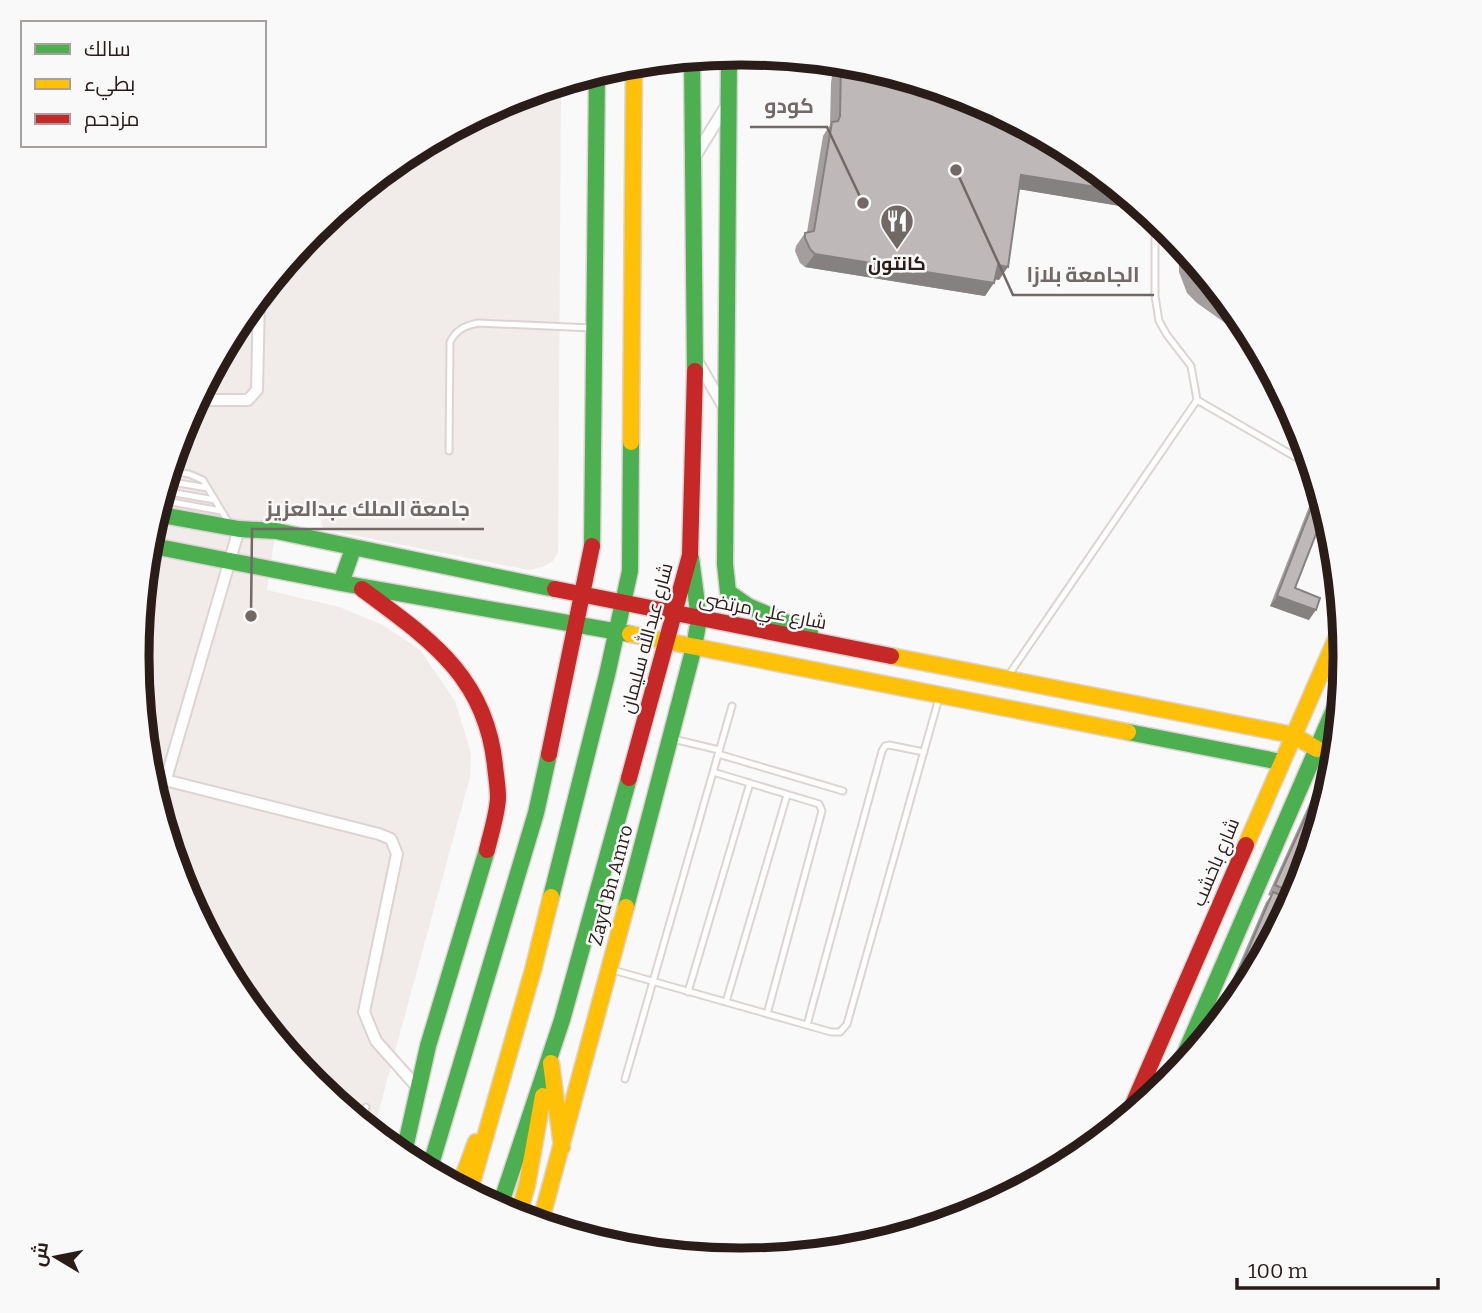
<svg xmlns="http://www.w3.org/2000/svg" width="1482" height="1313" viewBox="0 0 1482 1313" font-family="Bitter,Cairo,serif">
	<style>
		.built { fill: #f1ebe9 }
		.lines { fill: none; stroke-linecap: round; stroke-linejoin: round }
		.lane-casing { stroke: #dcd4d3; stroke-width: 9 }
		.street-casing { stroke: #dcd4d3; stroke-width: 14 }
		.fast-casing { stroke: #dcd4d3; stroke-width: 19 }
		.slow-casing { stroke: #dcd4d3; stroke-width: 19 }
		.jam-casing { stroke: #dcd4d3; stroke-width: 19 }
		.lane { stroke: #fefefe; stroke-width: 5 }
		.street { stroke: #fefefe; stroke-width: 10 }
		.fast { stroke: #4caf50; stroke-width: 16 }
		.slow { stroke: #ffc107; stroke-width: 16 }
		.jam { stroke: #c62828; stroke-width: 16 }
		.wall { fill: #a49e9e }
		.shaded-wall { fill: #868181 }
		.building { fill: #bfb8b8; stroke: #868181; stroke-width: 2 }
		.labels { text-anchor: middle; stroke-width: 5; stroke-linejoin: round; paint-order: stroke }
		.poi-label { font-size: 19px; font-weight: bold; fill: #2a1c19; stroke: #f9f9f9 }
		.street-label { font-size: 19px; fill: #2a1c19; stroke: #f9f9f9 }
		.rim { fill: none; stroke: #2a1c19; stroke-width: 9 }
		.leader { fill: none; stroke: #726967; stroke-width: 2.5 }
		.callout-dot { fill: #726967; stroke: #f9f9f9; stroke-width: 2.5 }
		.callout-label { font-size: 21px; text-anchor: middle; font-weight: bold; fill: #726967; stroke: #f9f9f9; stroke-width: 5; stroke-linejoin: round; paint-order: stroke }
	</style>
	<rect width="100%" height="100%" fill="#f9f9f9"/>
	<!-- built -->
	<path class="built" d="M 561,83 L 558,552 L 553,561 L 542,567 L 529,570 L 323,529 L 320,518 L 278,513 L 267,590 L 339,607 L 383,625 L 420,650 L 455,701 L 471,753 L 470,777 L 373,1132 L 314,1083 L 239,992 L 183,887 L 149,774 L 137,656 L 149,538 L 183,425 L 239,321 L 314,229 L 406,154 L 510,98 Z"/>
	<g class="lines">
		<!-- lane casing -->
		<g class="lane-casing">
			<path id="lane" d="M 1155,218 L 1155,296 L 1159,321 L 1167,335 L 1191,366 L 1197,400 L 1311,466
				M 449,451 L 450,342 C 456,330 464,326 478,323 L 592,328
				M 169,471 L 189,474 L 203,480 L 230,525
				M 166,481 L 208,488
				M 163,491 L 215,500
				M 160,500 L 221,511
				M 1008,676 L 1197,400
				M 673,739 L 719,750
				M 718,754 L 843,791
				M 713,772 L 819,804 L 822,811 L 767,1014
				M 613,970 L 831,1032 L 840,1032 L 847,1024 L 939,698
				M 688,992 L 750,783
				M 726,1002 L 787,795
				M 807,1025 L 882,751 L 885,746 L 889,745 L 924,752
				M 625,1079 L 732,706
				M 362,1123 L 366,1107"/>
		</g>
		<!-- street casing -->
		<g class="street-casing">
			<path id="street" d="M 694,158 L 728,103
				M 696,359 L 725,409
				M 197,400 L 248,400 L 257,390 L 259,297
				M 149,776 L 379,834 L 391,839 L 397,854 L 364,1012 L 376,1041 L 418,1088
				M 166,779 L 239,529"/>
		</g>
		<!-- fast casing -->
		<g class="fast-casing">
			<path id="fast" d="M 729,54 L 725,564 L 728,592 L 748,606 L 810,633
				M 692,57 L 695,371
				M 156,514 L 239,529 L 276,531 L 555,589
				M 148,545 L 341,583 L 630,634
				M 592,546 L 597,72
				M 341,583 L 353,549
				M 1128,732 L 1281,762
				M 551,897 L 607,675 L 630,571 L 631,442
				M 626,907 L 694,647 L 699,619 L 691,558
				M 1176,1074 L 1342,691
				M 403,1157 L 428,1046 L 487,850
				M 429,1171 L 536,813 L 549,754
				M 499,1209 L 562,1020 L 629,778"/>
		</g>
		<!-- slow casing -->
		<g class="slow-casing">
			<path id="slow" d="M 631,442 L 634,63
				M 630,634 L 1128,732
				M 891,656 L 1293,735 L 1317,749
				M 1246,845 L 1342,625
				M 551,1063 L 562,1147
				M 459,1188 L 476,1142
				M 469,1193 L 533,970 L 551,897
				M 518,1217 L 527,1185 L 543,1096
				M 540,1224 L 626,907"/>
		</g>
		<!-- jam casing -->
		<g class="jam-casing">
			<path id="jam" d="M 362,589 C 429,639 486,676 495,766 C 496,776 498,787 498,798 C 497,815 491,833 487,850
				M 555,589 L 891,656
				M 549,754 L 592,546
				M 629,778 L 690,555 L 695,371
				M 1128,1116 L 1246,845"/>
		</g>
		<!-- lane -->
		<use href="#lane" class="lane"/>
		<!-- street -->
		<use href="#street" class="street"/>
		<!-- fast -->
		<use href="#fast" class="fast"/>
		<!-- slow -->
		<use href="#slow" class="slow"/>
		<!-- jam -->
		<use href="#jam" class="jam"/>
	</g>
	<!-- wall -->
	<path class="wall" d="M 834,62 L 859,64 L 1120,206 L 1019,189 L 999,280 L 995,279 L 985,296 L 805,267 L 800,263 L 795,251 L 796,246 L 805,233 L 807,232 L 823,136 L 830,125 L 831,83 Z
		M 1179,243 L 1243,321 L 1256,345 L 1197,303 L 1187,293 L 1179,272 Z
		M 1318,489 L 1295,588 L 1309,620 L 1270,606 L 1312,499 Z
		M 1326,772 L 1299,888 L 1243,992 L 1208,1034 L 1213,1025 L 1218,1017 L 1217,1016 L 1266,902 L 1271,896 L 1268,895 L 1319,782 Z"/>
	<!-- shaded-wall -->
	<path class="shaded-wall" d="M 1021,175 L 1121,191 L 1127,196 L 1120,206 L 1012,188 Z
		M 815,254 L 994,283 L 985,296 L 805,267 Z
		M 998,265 L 1008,267 L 999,280 L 988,278 Z
		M 1277,596 L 1316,610 L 1309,620 L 1270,606 Z"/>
	<!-- building -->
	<path class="building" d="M 841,62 L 859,64 L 973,99 L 1077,155 L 1121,191 L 1021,175 L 1008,267 L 998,265 L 994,283 L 815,254 L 810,249 L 805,238 L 805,233 L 814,231 L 832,122 L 838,121 L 840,116 Z
		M 1188,254 L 1233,308 L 1207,290 L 1197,280 L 1188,258 Z
		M 1318,490 L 1325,511 L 1295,588 L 1320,598 L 1316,610 L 1277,596 Z
		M 1326,772 L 1333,773 L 1333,775 L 1299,888 L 1296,894 L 1275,885 Z
		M 1273,892 L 1292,900 L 1243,992 L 1230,1008 L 1224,1006 Z
		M 1220,1015 L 1223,1017 L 1214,1028 Z"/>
	<!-- icons -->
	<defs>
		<g id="restaurant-pin" transform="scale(1.75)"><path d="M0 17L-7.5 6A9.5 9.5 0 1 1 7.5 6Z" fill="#726967" stroke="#f9f9f9"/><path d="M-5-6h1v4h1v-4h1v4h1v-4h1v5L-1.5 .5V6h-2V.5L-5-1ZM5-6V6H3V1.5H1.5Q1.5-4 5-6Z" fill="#fff"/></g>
	</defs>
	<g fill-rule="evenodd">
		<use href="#restaurant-pin" x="897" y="221"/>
	</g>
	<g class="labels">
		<!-- poi labels -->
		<g class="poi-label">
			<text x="897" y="270">كانتون</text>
		</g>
		<!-- street labels -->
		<g class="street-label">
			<text transform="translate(763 610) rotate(11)" y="7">شارع علي مرتضى</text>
			<text transform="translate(646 638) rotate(-75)" y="7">شارع عبدالله سليمان</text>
			<text transform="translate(1215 862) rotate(-67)" y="7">شارع باخشب</text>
			<text transform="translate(610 885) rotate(-75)" y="7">Zayd Bn Amro</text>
		</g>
	</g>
	<!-- crop -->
	<path d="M0 0H1482V1313H0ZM740 65H742A591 591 0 0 1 1333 656V657A591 591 0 0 1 742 1248H740A591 591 0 0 1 149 657V656A591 591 0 0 1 740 65Z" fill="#f9f9f9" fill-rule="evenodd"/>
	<path class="rim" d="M740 65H742A591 591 0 0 1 1333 656V657A591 591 0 0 1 742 1248H740A591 591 0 0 1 149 657V656A591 591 0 0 1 740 65Z"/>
	<!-- callouts -->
	<path class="leader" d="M863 203L827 127H750M956 170L1013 295H1154M251 616L252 529H484"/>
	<g class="callout-dot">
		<circle cx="863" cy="203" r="7"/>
		<circle cx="956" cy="170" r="7"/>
		<circle cx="251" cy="616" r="7"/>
	</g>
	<g class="callout-label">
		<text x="789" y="113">كودو</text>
		<text x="1083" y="282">الجامعة بلازا</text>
		<text x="368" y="516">جامعة الملك عبدالعزيز</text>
	</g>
	<!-- legend -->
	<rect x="21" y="21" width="245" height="126" fill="#f9f9f9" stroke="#a6a19f" stroke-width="2"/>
	<rect x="35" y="44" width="35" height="10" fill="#4caf50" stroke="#a6a19f" stroke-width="2"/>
	<text x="84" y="56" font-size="21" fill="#2a1c19">سالك</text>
	<rect x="35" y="79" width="35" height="10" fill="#ffc107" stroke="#a6a19f" stroke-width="2"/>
	<text x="84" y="91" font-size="21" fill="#2a1c19">بطيء</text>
	<rect x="35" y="114" width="35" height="10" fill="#c62828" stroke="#a6a19f" stroke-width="2"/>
	<text x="84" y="126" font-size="21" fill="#2a1c19">مزدحم</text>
	<!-- north arrow -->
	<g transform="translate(56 1257) rotate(280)" stroke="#f9f9f9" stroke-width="5" paint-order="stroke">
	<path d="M0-5L12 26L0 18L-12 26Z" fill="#2a1c19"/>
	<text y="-10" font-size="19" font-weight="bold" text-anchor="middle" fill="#2a1c19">ش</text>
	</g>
	<!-- scale -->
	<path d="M1237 1278v10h201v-10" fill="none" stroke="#2a1c19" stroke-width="3.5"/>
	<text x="1248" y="1278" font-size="21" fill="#2a1c19" stroke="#f9f9f9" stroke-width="5" paint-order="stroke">100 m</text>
</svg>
